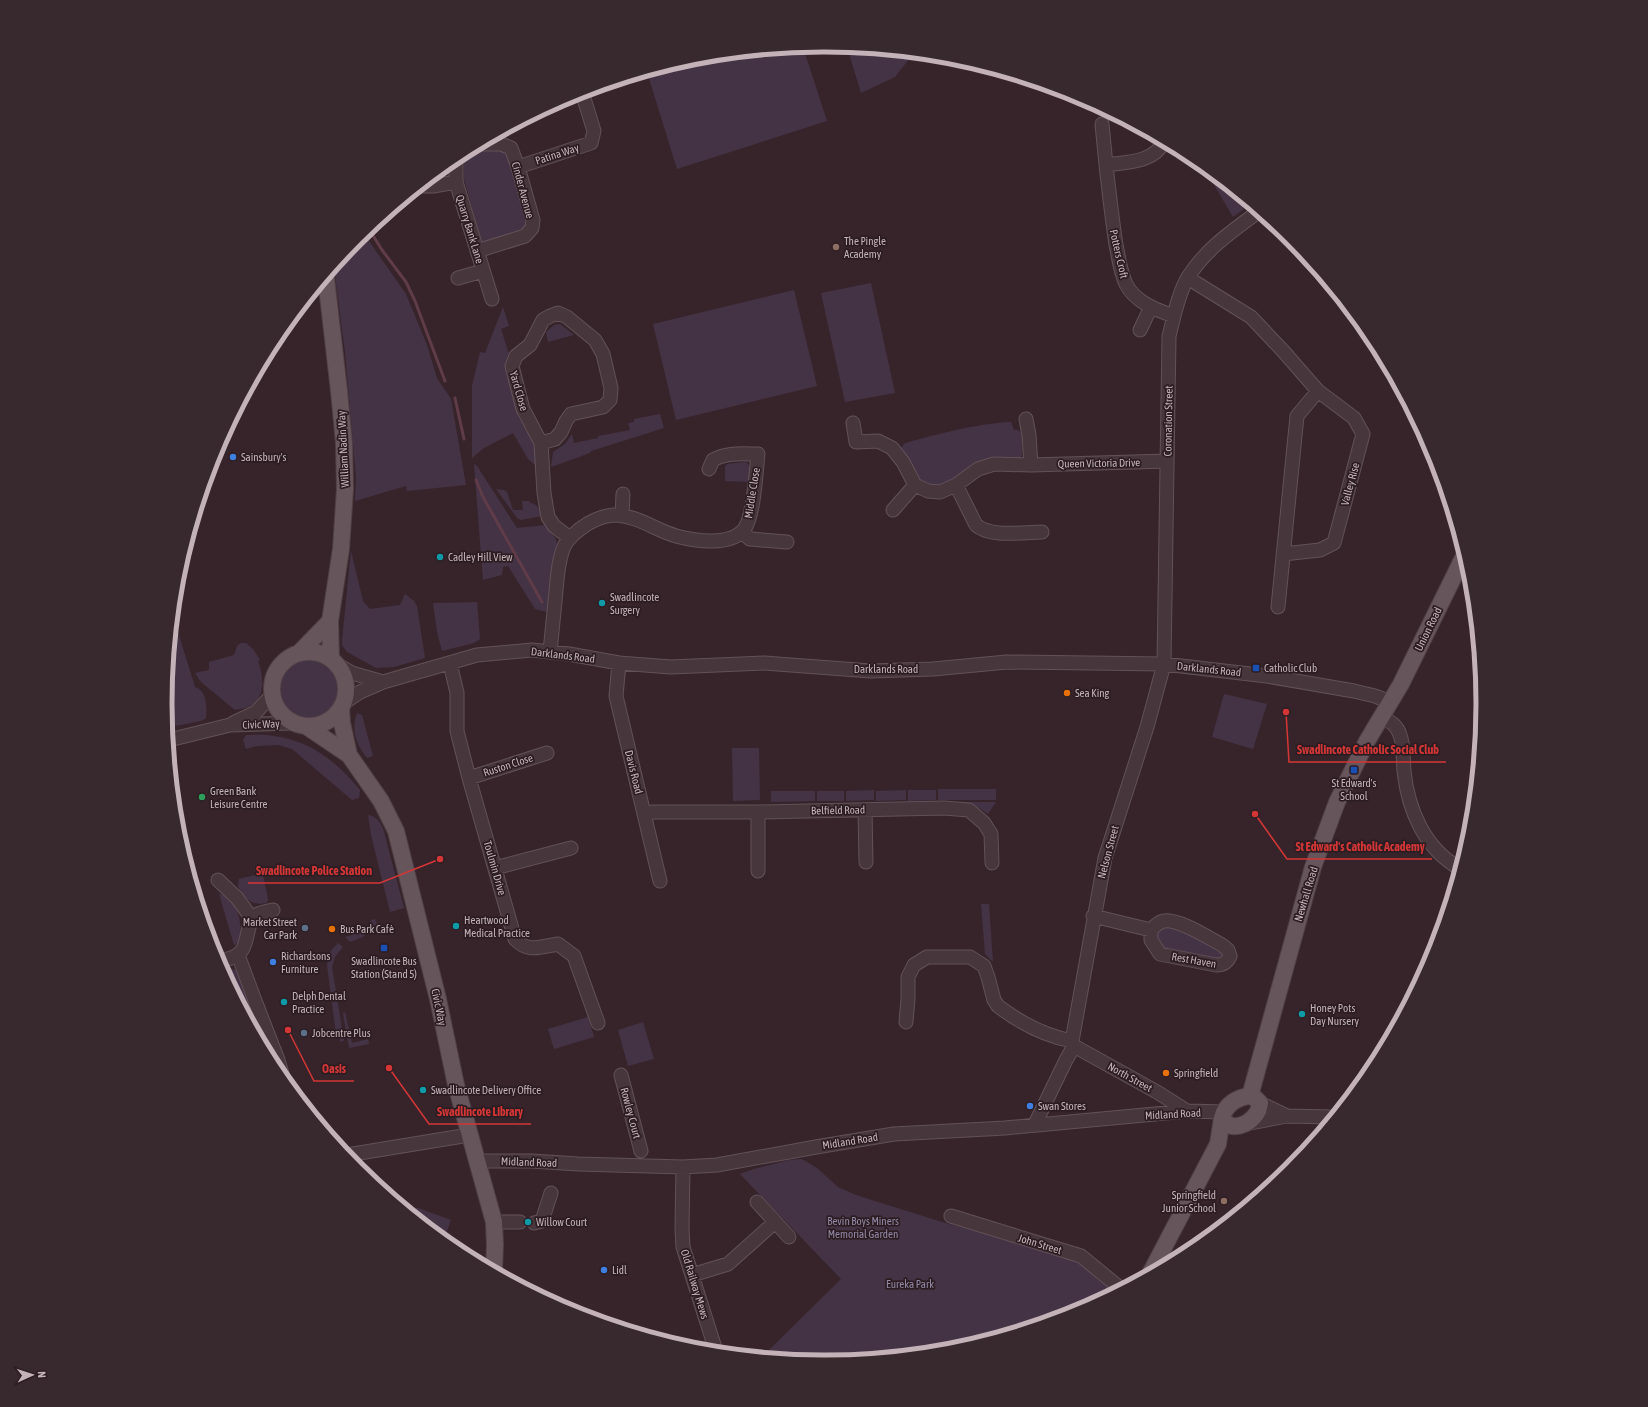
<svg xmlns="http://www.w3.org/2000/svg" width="1648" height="1407" viewBox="0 0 1648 1407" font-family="'Asap Condensed',sans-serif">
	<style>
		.green { fill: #443345 }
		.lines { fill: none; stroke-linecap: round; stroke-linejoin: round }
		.stream { stroke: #5f3c48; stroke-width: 3 }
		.minor-casing { stroke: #625258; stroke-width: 15 }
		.major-casing { stroke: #504046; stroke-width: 18 }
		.minor { stroke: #47373d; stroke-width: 13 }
		.major { stroke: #67555c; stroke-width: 16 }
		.education-dot { fill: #8d6e63; stroke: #2c1d22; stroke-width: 1.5 }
		.shop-dot { fill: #3f7fe0; stroke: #2c1d22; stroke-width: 1.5 }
		.culture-dot { fill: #0f9aa8; stroke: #2c1d22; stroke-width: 1.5 }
		.transit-dot { fill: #1a4fb4; stroke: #2c1d22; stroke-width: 1.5 }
		.food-dot { fill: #e8710a; stroke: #2c1d22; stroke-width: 1.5 }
		.leisure-dot { fill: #2e9e5b; stroke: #2c1d22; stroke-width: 1.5 }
		.service-dot { fill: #5c6f8a; stroke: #2c1d22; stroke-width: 1.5 }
		.labels { text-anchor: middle; stroke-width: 3.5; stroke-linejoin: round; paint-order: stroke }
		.street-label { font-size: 11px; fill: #c3b2b8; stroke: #2c1d22 }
		.poi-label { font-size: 11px; fill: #c3b2b8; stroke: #2c1d22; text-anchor: start }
		.park-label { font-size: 11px; fill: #9389a7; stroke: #2c1d22 }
		.rim { fill: none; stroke: #c3b2b8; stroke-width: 5 }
		.leader { fill: none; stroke: #d43636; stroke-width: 1.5 }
		.callout-dot { fill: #d43636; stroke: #2c1d22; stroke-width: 1.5 }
		.callout-label { font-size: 12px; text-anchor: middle; font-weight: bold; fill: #d43636; stroke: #2c1d22; stroke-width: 3.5; stroke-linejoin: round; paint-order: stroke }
	</style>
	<rect width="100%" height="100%" fill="#37242b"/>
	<!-- green -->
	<path class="green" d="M 803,47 L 827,121 L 677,169 L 647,72 L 696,58 Z
		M 847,47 L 913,54 L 895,77 L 861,93 Z
		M 501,150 L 508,155 L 528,220 L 527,226 L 523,231 L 482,244 L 464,179 L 464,153 L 467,151 Z
		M 1204,168 L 1228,188 L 1244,209 L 1233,217 Z
		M 364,234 L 406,294 L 427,345 L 437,378 L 451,399 L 466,485 L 407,491 L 406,486 L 355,501 L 356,477 L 345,352 L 334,268 Z
		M 871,283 L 895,393 L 845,402 L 821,293 Z
		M 794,290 L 817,386 L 676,420 L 653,324 Z
		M 503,307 L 509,326 L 501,329 L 508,351 L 511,354 L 507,368 L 519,418 L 535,447 L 536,466 L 528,459 L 513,433 L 484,448 L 472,458 L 472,386 L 480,352 L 485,353 Z
		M 560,324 L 574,335 L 548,342 L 546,332 L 554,325 Z
		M 660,414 L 664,428 L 591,451 L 590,453 L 551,467 L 553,452 L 565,444 L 572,434 L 574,443 L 598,438 L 598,436 L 630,430 L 628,423 L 634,422 L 634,419 Z
		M 1006,422 L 1011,422 L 1014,430 C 1021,429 1022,434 1024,441 L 1022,442 L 1022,456 L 1018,459 C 1007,459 994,457 984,460 C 975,463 969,471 961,476 C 949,483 931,491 919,479 C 914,475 907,455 901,448 L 905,443 C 938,434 972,425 1006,422 Z
		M 746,462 L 750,466 L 749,482 L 725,481 L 725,467 L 727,464 Z
		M 474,464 L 477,466 L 517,528 L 546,525 L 556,539 L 557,544 L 550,577 L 547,612 L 535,609 L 508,566 L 503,567 L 502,575 L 483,580 Z
		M 496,489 L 504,490 L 507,492 L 513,510 L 523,510 L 522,501 L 529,501 L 530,503 C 538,504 540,510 542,516 L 521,520 L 517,518 Z
		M 351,551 L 363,601 L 370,609 L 400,605 L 405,594 L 414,601 L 417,606 L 425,658 L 394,667 L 376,668 L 347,652 L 342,645 L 342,640 Z
		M 477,602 L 480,639 L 474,643 L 442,651 L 437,632 L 433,603 Z
		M 174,619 L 195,687 C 207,691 207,707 206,718 L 201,721 L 176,726 L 167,714 L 166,703 Z
		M 241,643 L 246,643 L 253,649 L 260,660 L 258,661 C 263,674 266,694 253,704 C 249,708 241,709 235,710 L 201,682 L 195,673 L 209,670 L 209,662 L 234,655 L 237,646 Z
		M280 689a29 29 0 1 1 58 0a29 29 0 1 1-58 0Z
		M 1224,694 L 1267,704 L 1253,749 L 1212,737 Z
		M 357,713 L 362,715 L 373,756 L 367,758 C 356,743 351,732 357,713 Z
		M 246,735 C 255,735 265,734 274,736 C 311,741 337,762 360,790 L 359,798 L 352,800 L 292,749 L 278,745 L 257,746 L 246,749 L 243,740 Z
		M 732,748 L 759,748 L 760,800 L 733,801 Z
		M 938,789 L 996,789 L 996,800 L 938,800 Z
		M 874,790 L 874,800 L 846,801 L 846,791 Z
		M 906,790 L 906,800 L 876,801 L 876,791 Z
		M 908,790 L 936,790 L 936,800 L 908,801 Z
		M 771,791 L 815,791 L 815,801 L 771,802 Z
		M 817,791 L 844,791 L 844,801 L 817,801 Z
		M 938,802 L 996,802 L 988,814 L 976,806 Z
		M 368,815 C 376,816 379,821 383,828 L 404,908 L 390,912 L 371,835 Z
		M 261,865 L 268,899 L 267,903 C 250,906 247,899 238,887 L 239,879 L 255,875 L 254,867 Z
		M 219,894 C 238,898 243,925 240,941 L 234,945 Z
		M 981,904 L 989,904 L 993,962 L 985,954 Z
		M 375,919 L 377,925 L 363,937 L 350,942 L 345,937 L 352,935 L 357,930 L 370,926 L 371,920 Z
		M 1171,925 L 1224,952 L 1223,960 L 1163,949 L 1156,936 L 1160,928 Z
		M 338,943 L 343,947 L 335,957 L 332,967 L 344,1041 L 340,1042 L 340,1034 L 336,1034 L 327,965 L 330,952 Z
		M 222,967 L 231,968 L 237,971 L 251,1009 L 247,1014 Z
		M 345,1012 L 352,1043 L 368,1039 L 369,1044 L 349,1048 L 343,1013 Z
		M 588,1017 L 594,1037 L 554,1049 L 548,1029 Z
		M 643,1022 L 654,1059 L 628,1066 L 618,1030 Z
		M 802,1159 L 817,1168 L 838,1187 L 856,1195 L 942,1222 L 1079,1259 L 1113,1292 L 1076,1312 L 952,1349 L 824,1362 L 763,1356 L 841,1279 L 740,1174 L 754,1169 L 789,1160 Z
		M 406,1207 L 418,1208 L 451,1220 L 444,1239 Z"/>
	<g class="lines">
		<!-- stream -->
		<path class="stream" d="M 369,229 L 382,250 L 406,282 L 415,301 L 445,381
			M 455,398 L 464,439
			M 476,480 L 483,497 L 542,602"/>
		<!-- minor casing -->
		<g class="minor-casing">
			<path id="minor" d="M 1102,124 L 1106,165
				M 1164,142 C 1153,163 1127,162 1106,165 C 1109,192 1112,218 1116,245 C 1119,258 1120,272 1126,284 C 1135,302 1156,310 1174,316
				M 456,158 L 456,182 L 492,299
				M 518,167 L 591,143 L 594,131 L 582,92
				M 422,186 L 433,186 L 456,182
				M 477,251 L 525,236 L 532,228 L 533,220 L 518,167 L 511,148 L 501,144 L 481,144
				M 458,278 L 483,271
				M 1188,278 L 1251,317 L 1284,352 L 1318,391 L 1354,418 L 1363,434 L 1334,543 L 1320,550 L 1283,554
				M 1140,330 L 1151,307
				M 1026,419 L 1029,435 L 1031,465
				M 853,423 L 856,442 L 878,441 L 892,448 L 903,462 L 915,485 L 928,491 L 940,492 L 956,485 L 978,469 L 994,464 L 1031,465 L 1167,461
				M 541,443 L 555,439 L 561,432 L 566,421 L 571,414 L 603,407 L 610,400 L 611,388 L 603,354 L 595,340 L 567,317 L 558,313 L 550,316 L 543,320 L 530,345 L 516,356 L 512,366 L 523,409 L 541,443 L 544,493 L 548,517 L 554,526 L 570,538
				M 956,485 L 976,525 C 991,538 1022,532 1042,532
				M 893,510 L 915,485
				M 622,516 L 623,494
				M 742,532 L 750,539 L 787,542
				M 1278,607 L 1297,416 L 1318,391
				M 550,652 C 552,631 554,611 556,591 C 557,577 558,563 563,549 C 566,540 573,535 580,529 C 589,522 602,516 613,515 C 637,515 655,530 676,536 C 695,541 732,547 745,528 C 754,514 756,472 758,454 C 742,454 727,452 713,460 L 709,469
				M 450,663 L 457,693 L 457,731 L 469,778 L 515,939 C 528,953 540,947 558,944 L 574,956 L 598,1023
				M 619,663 L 616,696 L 660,881
				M 338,665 L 352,673 L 383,682
				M 345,702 L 360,692 L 383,682 L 477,655 L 532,650 L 569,654 L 619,663 L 671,667 L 764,663 L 871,671 L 933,669 L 1007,662 L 1164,664 L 1267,676 L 1354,691 L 1375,696 L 1390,702
				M 1381,717 C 1390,721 1397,725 1400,735 C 1404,745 1403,760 1404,771 C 1408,809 1424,848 1459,868
				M 233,723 L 256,712 L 272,695
				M 169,740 L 230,725 L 292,723
				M 469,778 L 547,753
				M 865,810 L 866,862
				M 645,813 L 653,812 L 758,812 L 944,808 L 969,810 L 984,823 L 991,834 L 992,863
				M 495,868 L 571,848
				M 758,871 L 758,812
				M 218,880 L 237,898 L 253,920
				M 1093,916 L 1151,930 C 1155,926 1158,922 1164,921 C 1178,918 1209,938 1222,945 L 1228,950 L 1230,956 C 1227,963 1223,965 1216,965 L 1160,954 L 1151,940 L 1151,930
				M 238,955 L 254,998 L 278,1060 L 283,1077
				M 218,960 C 258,959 239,926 258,914 C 262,912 269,911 273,910
				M 906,1022 L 908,999 L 908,977 L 914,965 L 927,957 L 970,957 L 984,966 L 988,977 L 994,1000 L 998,1006 C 1019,1022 1046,1036 1072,1041
				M 621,1075 L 641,1151
				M 1260,1103 L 1287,1116
				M 1187,1111 L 1157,1092 L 1074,1046 L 1072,1041 L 1105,858 L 1147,727 L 1164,664 L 1169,336 C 1174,317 1178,294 1188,277 C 1206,249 1232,231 1258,212
				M 1035,1124 L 1066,1060 L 1074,1046
				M 1245,1124 L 1287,1116 L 1332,1117
				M 347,1155 L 469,1135
				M 478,1161 L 532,1161 L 578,1164 L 683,1167 L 717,1165 L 816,1147 L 894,1134 L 1005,1128 L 1187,1111 L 1224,1112
				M 683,1167 L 682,1228 L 683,1247 L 716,1351
				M 757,1202 L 789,1237
				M 951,1216 L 1081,1256 L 1120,1288
				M 494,1222 L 520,1222
				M 534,1223 L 542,1221 L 551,1193
				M 692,1275 L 728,1264 L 775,1222"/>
		</g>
		<!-- major casing -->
		<g class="major-casing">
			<path id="major" d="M 326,278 L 339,391 L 344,443 L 345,489 L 341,549 L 330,621 L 331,659
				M272 689a37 37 0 1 1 74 0a37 37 0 1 1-74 0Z
				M 300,652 L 330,621
				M 341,708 L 342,723 L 349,755 L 381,801 L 396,831 L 438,999 L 456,1085 L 494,1222 L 495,1245 L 494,1270
				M 306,726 L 349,755
				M 1250,1096 L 1313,867 L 1337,802 L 1367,741 L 1401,684 L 1464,556
				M 1250,1096 L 1255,1098 L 1260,1103 C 1259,1106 1259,1110 1257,1113 C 1249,1125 1230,1133 1222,1118 C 1225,1105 1237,1097 1250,1096 Z
				M 1151,1272 L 1218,1144 L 1222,1118"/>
		</g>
		<!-- minor -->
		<use href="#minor" class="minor"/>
		<!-- major -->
		<use href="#major" class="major"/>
	</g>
	<!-- markers -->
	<g class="education-dot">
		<circle cx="836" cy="247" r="4"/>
		<circle cx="1224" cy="1201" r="4"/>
	</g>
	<g class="shop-dot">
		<circle cx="233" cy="457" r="4"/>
		<circle cx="273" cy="962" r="4"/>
		<circle cx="1030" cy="1106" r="4"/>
		<circle cx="604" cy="1270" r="4"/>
	</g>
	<g class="culture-dot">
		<circle cx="440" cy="557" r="4"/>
		<circle cx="602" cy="603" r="4"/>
		<circle cx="456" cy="926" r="4"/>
		<circle cx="284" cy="1002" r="4"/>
		<circle cx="1302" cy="1014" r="4"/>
		<circle cx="423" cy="1090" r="4"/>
		<circle cx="528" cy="1222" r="4"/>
	</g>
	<g class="transit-dot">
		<rect x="1252" y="664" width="8" height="8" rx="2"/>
		<rect x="1350" y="766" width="8" height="8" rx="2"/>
		<rect x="380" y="944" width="8" height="8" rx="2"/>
	</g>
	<g class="food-dot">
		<circle cx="1067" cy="693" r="4"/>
		<circle cx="332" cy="929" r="4"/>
		<circle cx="1166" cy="1073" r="4"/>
	</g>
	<circle class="leisure-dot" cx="202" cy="797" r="4"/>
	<g class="service-dot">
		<circle cx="305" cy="928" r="4"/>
		<circle cx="304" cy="1033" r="4"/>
	</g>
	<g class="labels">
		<!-- street labels -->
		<g class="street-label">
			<text transform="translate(557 154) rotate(-18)" y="4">Patina Way</text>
			<text transform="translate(523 190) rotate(75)" y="4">Cinder Avenue</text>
			<text transform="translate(470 229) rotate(73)" y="4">Quarry Bank Lane</text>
			<text transform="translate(1119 254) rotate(77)" y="4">Potters Croft</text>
			<text transform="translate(519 391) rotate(74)" y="4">Yard Close</text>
			<text transform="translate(1168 421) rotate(-89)" y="4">Coronation Street</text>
			<text transform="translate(343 449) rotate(-93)" y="4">William Nadin Way</text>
			<text transform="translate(1099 463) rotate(-1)" y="4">Queen Victoria Drive</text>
			<text transform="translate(1350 484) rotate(-75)" y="4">Valley Rise</text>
			<text transform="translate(752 493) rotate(-81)" y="4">Middle Close</text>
			<text transform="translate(1428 629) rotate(-64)" y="4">Union Road</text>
			<text transform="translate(563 655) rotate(7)" y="4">Darklands Road</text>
			<text x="886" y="673">Darklands Road</text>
			<text transform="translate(1209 669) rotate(6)" y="4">Darklands Road</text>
			<text transform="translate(261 724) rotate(-2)" y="4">Civic Way</text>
			<text transform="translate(508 765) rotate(-18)" y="4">Ruston Close</text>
			<text transform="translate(634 772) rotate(76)" y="4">Davis Road</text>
			<text transform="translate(838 810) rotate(-1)" y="4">Belfield Road</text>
			<text transform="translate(1108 852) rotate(-75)" y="4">Nelson Street</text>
			<text transform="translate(495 868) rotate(74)" y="4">Toulmin Drive</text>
			<text transform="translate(1306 894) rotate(-73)" y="4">Newhall Road</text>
			<text transform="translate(1194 960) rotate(10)" y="4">Rest Haven</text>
			<text transform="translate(439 1007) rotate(78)" y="4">Civic Way</text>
			<text transform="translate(1130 1077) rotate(29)" y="4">North Street</text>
			<text transform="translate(631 1113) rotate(75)" y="4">Rowley Court</text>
			<text transform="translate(1173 1114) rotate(-3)" y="4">Midland Road</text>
			<text transform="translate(850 1141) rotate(-9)" y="4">Midland Road</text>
			<text transform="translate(529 1162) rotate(2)" y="4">Midland Road</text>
			<text transform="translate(1040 1244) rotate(17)" y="4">John Street</text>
			<text transform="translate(695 1284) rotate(73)" y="4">Old Railway Mews</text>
		</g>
		<!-- poi labels -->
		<g class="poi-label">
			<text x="844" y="245">The Pingle<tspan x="844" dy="13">Academy</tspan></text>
			<text x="241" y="461">Sainsbury's</text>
			<text x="448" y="561">Cadley Hill View</text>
			<text x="610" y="601">Swadlincote<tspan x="610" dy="13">Surgery</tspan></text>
			<text x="1264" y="672">Catholic Club</text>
			<text x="1075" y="697">Sea King</text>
			<text x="1354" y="787" text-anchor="middle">St Edward's<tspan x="1354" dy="13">School</tspan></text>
			<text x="210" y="795">Green Bank<tspan x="210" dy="13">Leisure Centre</tspan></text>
			<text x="464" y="924">Heartwood<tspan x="464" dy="13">Medical Practice</tspan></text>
			<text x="297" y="926" text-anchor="end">Market Street<tspan x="297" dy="13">Car Park</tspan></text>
			<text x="340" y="933">Bus Park Cafè</text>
			<text x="281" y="960">Richardsons<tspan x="281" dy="13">Furniture</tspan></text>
			<text x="384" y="965" text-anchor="middle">Swadlincote Bus<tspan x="384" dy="13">Station (Stand 5)</tspan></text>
			<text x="292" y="1000">Delph Dental<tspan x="292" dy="13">Practice</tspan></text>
			<text x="1310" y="1012">Honey Pots<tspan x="1310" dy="13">Day Nursery</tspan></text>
			<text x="312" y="1037">Jobcentre Plus</text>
			<text x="1174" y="1077">Springfield</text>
			<text x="431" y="1094">Swadlincote Delivery Office</text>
			<text x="1038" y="1110">Swan Stores</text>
			<text x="1216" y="1199" text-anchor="end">Springfield<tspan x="1216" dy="13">Junior School</tspan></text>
			<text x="536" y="1226">Willow Court</text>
			<text x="612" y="1274">Lidl</text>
		</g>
		<!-- park labels -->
		<g class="park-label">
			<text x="863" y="1225">Bevin Boys Miners<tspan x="863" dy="13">Memorial Garden</tspan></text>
			<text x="910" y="1288">Eureka Park</text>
		</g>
	</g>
	<!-- crop -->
	<path d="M0 0H1648V1407H0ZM823 52H825A651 651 0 0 1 1476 703V704A651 651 0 0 1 825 1355H823A651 651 0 0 1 172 704V703A651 651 0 0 1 823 52Z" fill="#38292e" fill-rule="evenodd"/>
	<path class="rim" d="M823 52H825A651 651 0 0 1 1476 703V704A651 651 0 0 1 825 1355H823A651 651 0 0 1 172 704V703A651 651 0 0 1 823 52Z"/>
	<!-- callouts -->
	<path class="leader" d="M1286 712L1289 762H1446M1255 814L1287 859H1432M440 859L380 883H248M288 1030L314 1081H354M389 1068L429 1124H531"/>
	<g class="callout-dot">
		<circle cx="1286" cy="712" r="4"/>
		<circle cx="1255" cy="814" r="4"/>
		<circle cx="440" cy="859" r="4"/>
		<circle cx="288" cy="1030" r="4"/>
		<circle cx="389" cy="1068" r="4"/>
	</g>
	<g class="callout-label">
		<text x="1368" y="754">Swadlincote Catholic Social Club</text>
		<text x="1360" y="851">St Edward's Catholic Academy</text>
		<text x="314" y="875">Swadlincote Police Station</text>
		<text x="334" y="1073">Oasis</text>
		<text x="480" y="1116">Swadlincote Library</text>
	</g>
	<!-- north arrow -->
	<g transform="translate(32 1375) rotate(87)" stroke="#2c1d22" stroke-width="3" paint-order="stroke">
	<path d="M0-3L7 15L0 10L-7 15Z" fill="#c3b2b8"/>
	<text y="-6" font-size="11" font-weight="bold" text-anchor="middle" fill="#c3b2b8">N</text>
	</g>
</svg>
